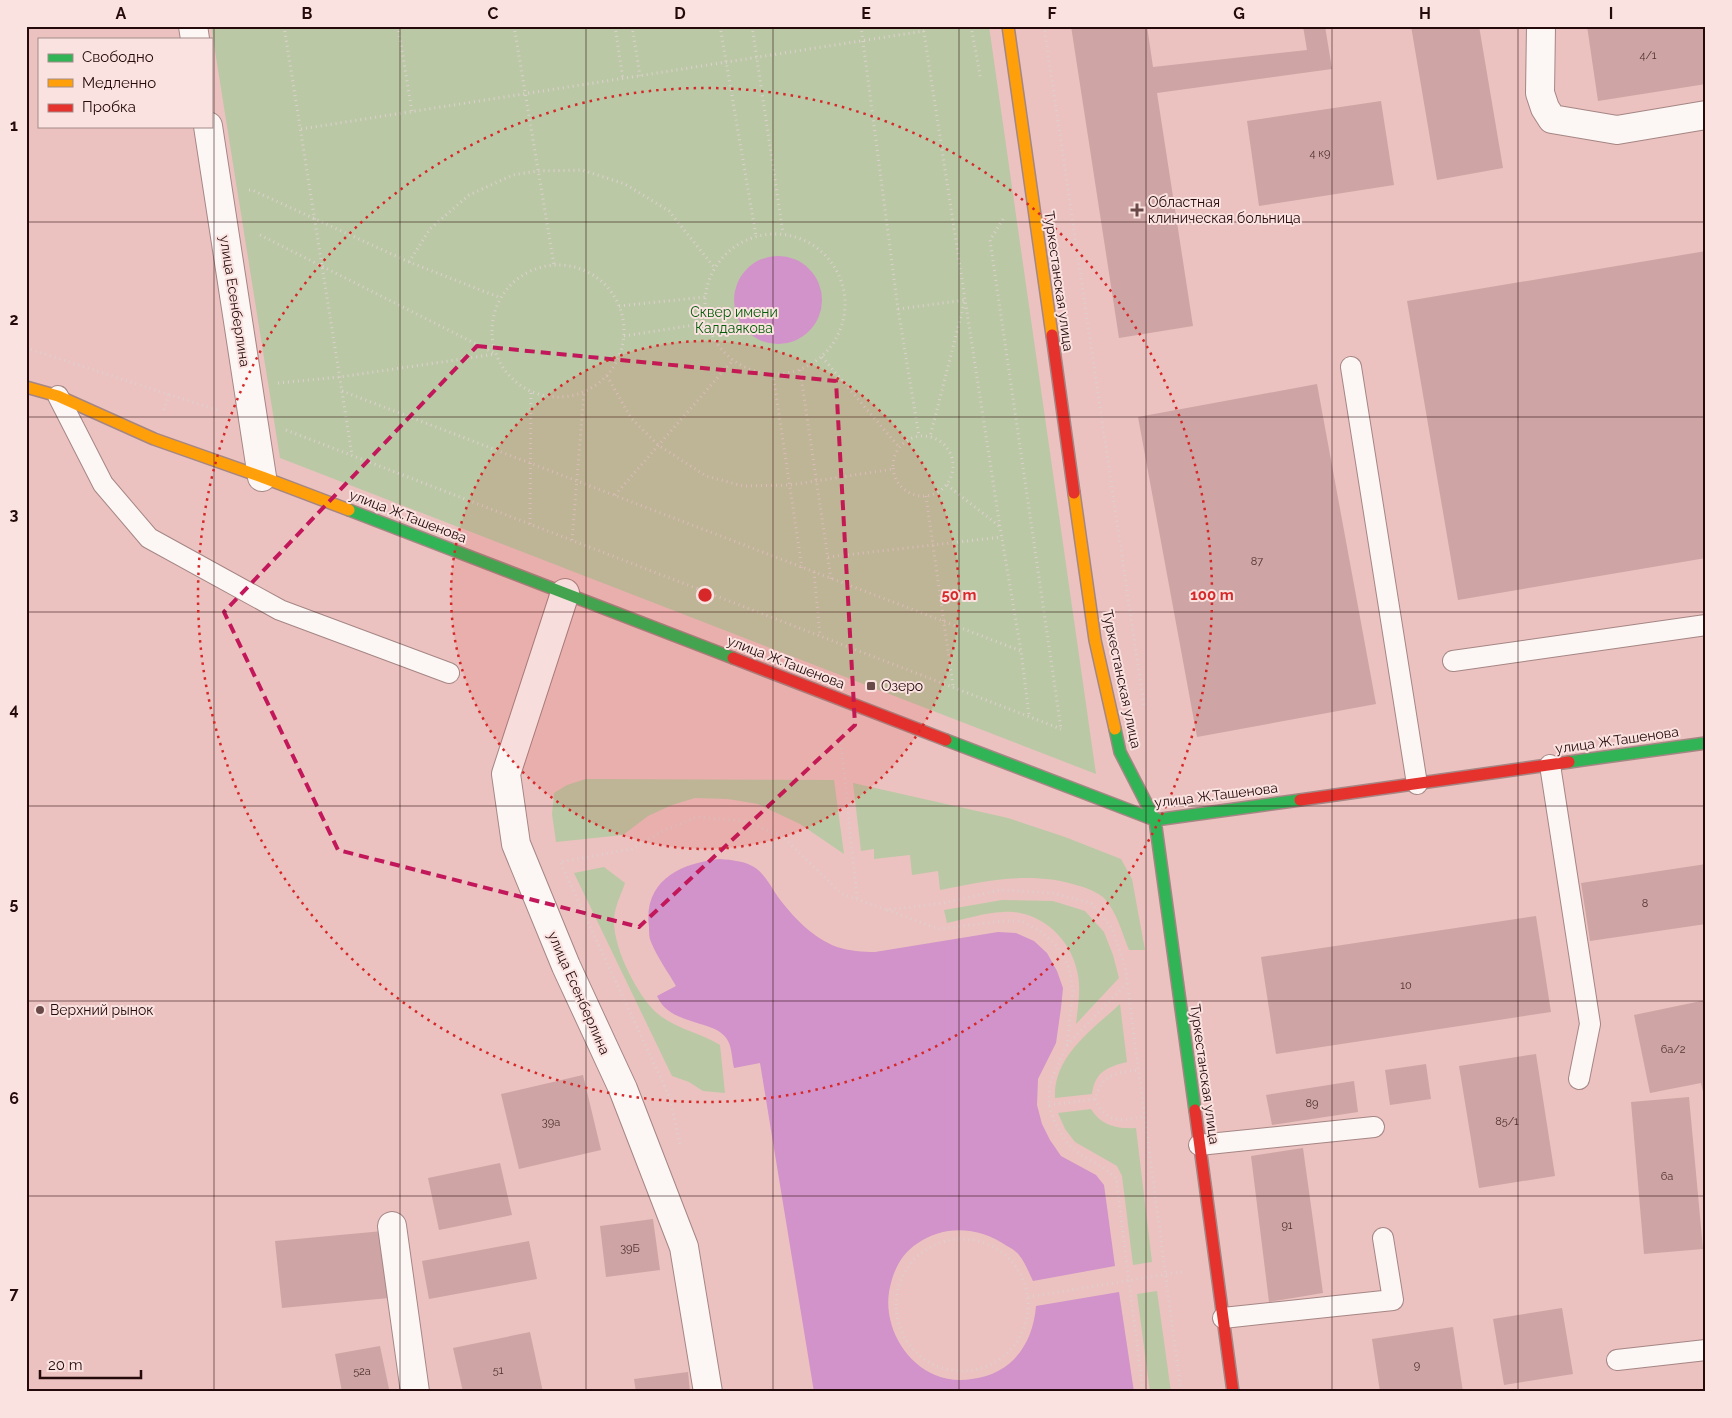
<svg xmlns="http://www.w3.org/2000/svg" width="1732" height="1418" viewBox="0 0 1732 1418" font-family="Raleway,sans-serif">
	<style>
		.green { fill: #bbc8a5 }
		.water { fill: #d292ca }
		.building { fill: #cea5a4 }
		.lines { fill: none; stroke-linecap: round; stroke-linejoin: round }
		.lane-casing { stroke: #a58684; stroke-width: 22 }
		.street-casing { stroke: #a58684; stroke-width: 30 }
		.fast-casing { stroke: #a58684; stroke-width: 14 }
		.slow-casing { stroke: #a58684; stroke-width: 14 }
		.jam-casing { stroke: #a58684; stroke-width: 14 }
		.path { stroke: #ddd0cf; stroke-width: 3; stroke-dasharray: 1 4; stroke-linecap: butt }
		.lane { stroke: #fcf6f5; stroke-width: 20 }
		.street { stroke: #fcf6f5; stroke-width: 28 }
		.fast { stroke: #30b455; stroke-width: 11 }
		.slow { stroke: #ff9f0a; stroke-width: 11 }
		.jam { stroke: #e5322d; stroke-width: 11 }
		.marked { fill: none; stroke: #c2185b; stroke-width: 4; stroke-dasharray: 10 6; stroke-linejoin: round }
		.grid { fill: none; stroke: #240a0a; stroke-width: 1; stroke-opacity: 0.55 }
		.ring { fill: none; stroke: #d62828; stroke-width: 2.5; stroke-dasharray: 2.5 5 }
		.poi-dot { fill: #6a4a49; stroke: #fae2e0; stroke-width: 2 }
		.labels { text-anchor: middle; stroke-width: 4; stroke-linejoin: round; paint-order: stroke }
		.number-label { font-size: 11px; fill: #4e3130 }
		.poi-label { font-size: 14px; fill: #240a0a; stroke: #fae2e0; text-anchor: start }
		.street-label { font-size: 14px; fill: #240a0a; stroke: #fae2e0 }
		.park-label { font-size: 14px; fill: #035d09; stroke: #fae2e0 }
		.centre { fill: #d62828; stroke: #fae2e0; stroke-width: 2.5 }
		.ring-label { font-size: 15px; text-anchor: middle; font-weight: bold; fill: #d62828; stroke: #fae2e0; stroke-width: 4; stroke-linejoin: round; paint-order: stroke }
		.neatline { fill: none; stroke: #240a0a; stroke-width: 2 }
		.grid-label { font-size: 16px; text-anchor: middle; font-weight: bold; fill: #240a0a }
	</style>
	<rect width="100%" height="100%" fill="#ebc2bf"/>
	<!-- green -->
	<path class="green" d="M 211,26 L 989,26 L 1096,774 L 280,458 Z
		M 586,779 L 834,780 L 844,854 L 800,824 L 758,804 L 728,799 L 695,798 L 672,805 L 648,816 L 623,835 L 556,842 L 552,814 L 554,793 L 567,785 Z
		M 853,783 L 1008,818 L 1065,837 L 1121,859 L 1132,879 L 1145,950 L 1129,950 C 1122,933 1117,912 1104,898 C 1097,892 1085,887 1076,885 C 1031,871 986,881 940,890 L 938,871 L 912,875 L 910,855 L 874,859 L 874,849 L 861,851 Z
		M 604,867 L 625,883 C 622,892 617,902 615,912 C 608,939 637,997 658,1014 C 676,1029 701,1033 720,1045 L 725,1093 L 703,1091 L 689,1082 L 672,1076 L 574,873 Z
		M 1002,900 L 1053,901 L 1085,911 L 1104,932 L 1113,955 L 1119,978 L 1076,1024 C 1078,1005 1082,986 1076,967 C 1068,935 1036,909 1003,912 C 984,913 965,919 947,923 L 944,910 Z
		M 1120,1004 L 1127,1062 C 1108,1067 1095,1071 1092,1094 L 1055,1098 C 1053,1056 1093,1029 1120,1004 Z
		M 1091,1109 C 1102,1126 1117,1129 1136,1128 L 1152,1262 L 1133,1265 L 1122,1176 L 1117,1166 L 1075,1142 L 1065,1129 L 1058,1113 Z
		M 1157,1291 L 1171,1392 L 1150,1392 L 1137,1294 Z"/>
	<!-- water -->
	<path class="water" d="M734 300a44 44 0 1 1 88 0a44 44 0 1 1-88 0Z
		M 720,859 C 732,860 744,861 754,867 C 766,875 770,886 778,897 C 793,917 813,938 837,947 C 849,951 863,952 875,952 L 998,932 L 1016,933 L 1034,941 L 1047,953 L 1057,971 L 1063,988 L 1061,1008 L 1056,1043 L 1038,1079 L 1037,1105 L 1042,1124 L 1050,1140 L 1061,1156 L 1096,1175 L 1104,1185 L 1115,1266 L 1033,1281 C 1029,1273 1025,1262 1019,1255 C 1016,1251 1011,1248 1007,1246 C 980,1227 945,1224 918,1243 C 902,1253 894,1269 890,1287 C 882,1321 902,1361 935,1375 C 947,1380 960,1381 972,1379 C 1012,1374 1033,1344 1036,1306 L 1119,1292 L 1134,1392 L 814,1392 L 760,1063 L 734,1068 C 732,1060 732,1048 728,1041 C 718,1019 670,1027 657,996 L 676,986 C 668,972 657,957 651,942 C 649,938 649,932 649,927 C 643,881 680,863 720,859 Z"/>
	<!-- building -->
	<path class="building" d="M 1071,26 L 1147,26 L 1153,67 L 1307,50 L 1303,26 L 1325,26 L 1332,69 L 1157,93 L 1193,326 L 1119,338 Z
		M 1411,26 L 1479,26 L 1503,168 L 1437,180 Z
		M 1587,26 L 1706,26 L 1706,84 L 1598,101 Z
		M 1381,101 L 1394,185 L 1259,206 L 1247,121 Z
		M 1706,251 L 1706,558 L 1458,600 L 1407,301 Z
		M 1317,384 L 1376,704 L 1197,737 L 1138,417 Z
		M 1706,864 L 1706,924 L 1590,941 L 1581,883 Z
		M 1536,916 L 1551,1012 L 1276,1054 L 1261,957 Z
		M 1706,1000 L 1706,1105 L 1701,1083 L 1650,1093 L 1634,1015 Z
		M 1536,1054 L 1555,1176 L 1479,1188 L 1459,1066 Z
		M 1426,1064 L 1431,1099 L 1390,1105 L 1385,1070 Z
		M 583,1075 L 601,1150 L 519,1169 L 501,1094 Z
		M 1354,1081 L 1358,1112 L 1272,1125 L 1266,1095 Z
		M 1689,1097 L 1703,1249 L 1644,1254 L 1631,1102 Z
		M 1303,1148 L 1323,1293 L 1269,1302 L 1251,1156 Z
		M 500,1163 L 512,1215 L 439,1230 L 428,1178 Z
		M 653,1219 L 660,1270 L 606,1277 L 600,1226 Z
		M 383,1231 L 389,1298 L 282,1308 L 275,1241 Z
		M 529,1241 L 537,1279 L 429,1299 L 422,1261 Z
		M 1562,1308 L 1573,1374 L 1504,1385 L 1493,1319 Z
		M 1453,1327 L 1463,1392 L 1380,1392 L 1372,1339 Z
		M 530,1332 L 543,1392 L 463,1392 L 453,1348 Z
		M 380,1346 L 389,1389 L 373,1392 L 342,1392 L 335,1354 Z
		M 688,1372 L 690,1392 L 636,1392 L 634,1379 Z"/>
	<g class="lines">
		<!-- lane casing -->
		<g class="lane-casing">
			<path id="lane" d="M 1351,367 L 1417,784
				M 58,396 L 103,484 L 149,538 L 280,610 L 449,673
				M 1453,661 L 1706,625
				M 1550,765 L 1590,1024 L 1579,1079
				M 1199,1145 L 1374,1127
				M 1223,1318 L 1393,1300 L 1383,1238
				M 1617,1360 L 1706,1350"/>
		</g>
		<!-- street casing -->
		<g class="street-casing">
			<path id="street" d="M 193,26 L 195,39
				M 1541,26 L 1540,93 L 1545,108 L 1552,119 L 1617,130 L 1706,115
				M 208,126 L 262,477
				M 565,593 L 506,774 L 516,844 L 566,966 L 623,1089 L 684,1247 L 708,1392
				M 392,1226 L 415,1392"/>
		</g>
		<!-- fast casing -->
		<g class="fast-casing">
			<path id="fast" d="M 349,510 L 733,658
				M 1115,729 L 1120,752 L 1155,820 L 1195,1110
				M 946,740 L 1155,820 L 1300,800
				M 1569,762 L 1706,743"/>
		</g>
		<!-- slow casing -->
		<g class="slow-casing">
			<path id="slow" d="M 1008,26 L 1052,335
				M 26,387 L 58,396 L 154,439 L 262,477 L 349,510
				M 1074,493 L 1095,640 L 1115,729"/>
		</g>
		<!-- jam casing -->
		<g class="jam-casing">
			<path id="jam" d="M 1052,335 L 1074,493
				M 733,658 L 946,740
				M 1300,800 L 1569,762
				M 1195,1110 L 1233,1392"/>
		</g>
		<!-- path -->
		<path class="path" d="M 284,26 L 352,455
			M 398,26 L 412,112
			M 514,26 L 554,265
			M 615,26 L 623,79
			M 632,26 L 640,76
			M 720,26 L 756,236
			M 752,26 L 783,233
			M 861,26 L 898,309 L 919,436
			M 923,26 L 1000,527 L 1021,651 L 1029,715
			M 971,26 L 981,80
			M 1044,26 L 1144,706
			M 301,129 L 924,31
			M 249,190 L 252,190 L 409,262 L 501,298
			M 1003,219 L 990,240 L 1061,729
			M705 304a70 70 0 1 1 140 0a70 70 0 1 1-140 0Z
			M 260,235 L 496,354
			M 409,262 L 430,229 L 469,195 L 513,175 L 537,171 L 582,170 L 625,184 L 669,211 L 714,267
			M492 331a66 66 0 1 1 132 0a66 66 0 1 1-132 0Z
			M 619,306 L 705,297
			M 898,309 L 965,300 L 930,437
			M 624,336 L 707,323
			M 26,348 L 220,411
			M 822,357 L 899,447
			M 800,370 L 831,579
			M 773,374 L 802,568
			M 607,376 L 631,418 L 658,445 L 706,476 L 743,486 L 790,485 L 893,469
			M 278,383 L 340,377 L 496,354
			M 342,391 L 1021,651
			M 164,410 L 169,394
			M 286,430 L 1061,729
			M893 466a30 30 0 1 1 60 0a30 30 0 1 1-60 0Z
			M 947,485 L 999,526
			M 615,495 L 733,360
			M 926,496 L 953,686
			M 530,524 L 531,391
			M 572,540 L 584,392
			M 828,557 L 1002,537
			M 814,572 L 820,635
			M 840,733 L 857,899
			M 887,910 L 939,929 L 1003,921 L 1022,921 L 1040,931 L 1057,946 L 1069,967 L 1073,991 L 1067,1045 L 1049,1085 L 1049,1105 L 1055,1123 L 1067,1143 L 1081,1155 L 1104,1168 L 1116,1178 L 1143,1392
			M 1067,1045 L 1127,983
			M 1095,1099 C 1107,1124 1120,1121 1145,1116
			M 1049,1105 L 1095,1099 C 1103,1073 1115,1073 1139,1070
			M 680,1144 L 670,1098 L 560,862 L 632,849 L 665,830 L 697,817 L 744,821 L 782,836 L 842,894 L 887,910 L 944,903 L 1000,890 L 1052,893 L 1091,903 L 1112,928 L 1125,967 L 1181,1392
			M896 1305a66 66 0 1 1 132 0a66 66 0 1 1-132 0Z
			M 1028,1297 L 1186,1271"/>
		<!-- lane -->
		<use href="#lane" class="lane"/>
		<!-- street -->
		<use href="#street" class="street"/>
		<!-- fast -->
		<use href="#fast" class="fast"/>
		<!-- slow -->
		<use href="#slow" class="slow"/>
		<!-- jam -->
		<use href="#jam" class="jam"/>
	</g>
	<!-- marked area -->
	<path class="marked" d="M 477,346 L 836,381 L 855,725 L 639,927 L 338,850 L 224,612 Z"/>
	<!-- grid -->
	<path class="grid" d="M 214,26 L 214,1392M 400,26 L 400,1392M 586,26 L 586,1392M 773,26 L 773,1392M 959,26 L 959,1392M 1146,26 L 1146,1392M 1332,26 L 1332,1392M 1518,26 L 1518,1392M 26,222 L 1706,222M 26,417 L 1706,417M 26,612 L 1706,612M 26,806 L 1706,806M 26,1001 L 1706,1001M 26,1196 L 1706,1196"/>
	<!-- distance rings -->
	<circle cx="705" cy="595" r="254" fill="#d62828" fill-opacity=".12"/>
	<g class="ring">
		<circle cx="705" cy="595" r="254"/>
		<circle cx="705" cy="595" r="507"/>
	</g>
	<!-- markers -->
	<g class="poi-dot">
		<path d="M1134.5 202.5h5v5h5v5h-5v5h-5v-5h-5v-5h5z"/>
		<rect x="866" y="681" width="10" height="10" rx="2.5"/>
		<circle cx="40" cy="1010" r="5"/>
	</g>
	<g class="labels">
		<!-- number labels -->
		<g class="number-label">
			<text x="1648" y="59">4/1</text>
			<text x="1320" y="157">4 к9</text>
			<text x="1257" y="565">87</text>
			<text x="1645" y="907">8</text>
			<text x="1406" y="989">10</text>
			<text x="1673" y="1053">6а/2</text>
			<text x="1312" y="1107">89</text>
			<text x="1507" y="1125">85/1</text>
			<text x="551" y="1126">39а</text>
			<text x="1667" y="1180">6а</text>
			<text x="1287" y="1229">91</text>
			<text x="630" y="1252">39Б</text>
			<text x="1417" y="1369">9</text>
			<text x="498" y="1374">51</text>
			<text x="362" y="1375">52а</text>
		</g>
		<!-- poi labels -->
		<g class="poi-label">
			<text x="1148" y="207">Областная<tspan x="1148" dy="16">клиническая больница</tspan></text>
			<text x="881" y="691">Озеро</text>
			<text x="50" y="1015">Верхний рынок</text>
		</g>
		<!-- street labels -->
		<g class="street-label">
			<text transform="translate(1059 281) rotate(82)" y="5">Туркестанская улица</text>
			<text transform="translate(235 301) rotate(81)" y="5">улица Есенберлина</text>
			<text transform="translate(408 516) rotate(21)" y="5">улица Ж.Ташенова</text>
			<text transform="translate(786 662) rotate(21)" y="5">улица Ж.Ташенова</text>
			<text transform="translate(1122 679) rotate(78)" y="5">Туркестанская улица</text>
			<text transform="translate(1617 740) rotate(-8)" y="5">улица Ж.Ташенова</text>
			<text transform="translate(1216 795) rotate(-7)" y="5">улица Ж.Ташенова</text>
			<text transform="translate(579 993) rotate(66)" y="5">улица Есенберлина</text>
			<text transform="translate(1205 1074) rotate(82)" y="5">Туркестанская улица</text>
		</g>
		<!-- park labels -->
		<g class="park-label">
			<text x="734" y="317">Сквер имени<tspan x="734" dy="16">Калдаякова</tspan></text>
		</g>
	</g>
	<circle cx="705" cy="595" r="8" class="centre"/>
	<g class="ring-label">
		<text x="959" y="600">50 m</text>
		<text x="1212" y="600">100 m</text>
	</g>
	<!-- border -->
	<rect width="1732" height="1418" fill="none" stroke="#fae2e0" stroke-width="55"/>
	<!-- legend -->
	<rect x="38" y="38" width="175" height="90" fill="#fae2e0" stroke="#a48c8a"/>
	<rect x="48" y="54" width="25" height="8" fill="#30b455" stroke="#a48c8a"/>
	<text x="82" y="62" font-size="15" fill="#240a0a">Свободно</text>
	<rect x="48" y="79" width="25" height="8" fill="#ff9f0a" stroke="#a48c8a"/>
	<text x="82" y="88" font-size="15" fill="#240a0a">Медленно</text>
	<rect x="48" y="104" width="25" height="8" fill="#e5322d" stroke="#a48c8a"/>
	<text x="82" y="112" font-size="15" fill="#240a0a">Пробка</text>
	<!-- scale -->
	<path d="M40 1370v8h101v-8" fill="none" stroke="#240a0a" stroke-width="2.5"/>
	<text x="48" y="1370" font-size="15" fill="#240a0a" stroke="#fae2e0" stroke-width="4" paint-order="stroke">20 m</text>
	<rect x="28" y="28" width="1676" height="1362" class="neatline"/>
	<g class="grid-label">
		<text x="121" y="19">A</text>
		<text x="307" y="19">B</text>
		<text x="493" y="19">C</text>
		<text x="680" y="19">D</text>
		<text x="866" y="19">E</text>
		<text x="1052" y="19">F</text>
		<text x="1239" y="19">G</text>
		<text x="1425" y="19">H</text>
		<text x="1611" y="19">I</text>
		<text x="14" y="131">1</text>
		<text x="14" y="325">2</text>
		<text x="14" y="520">3</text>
		<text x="14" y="715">4</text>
		<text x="14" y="909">5</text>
		<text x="14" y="1104">6</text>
		<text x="14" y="1299">7</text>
	</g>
</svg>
